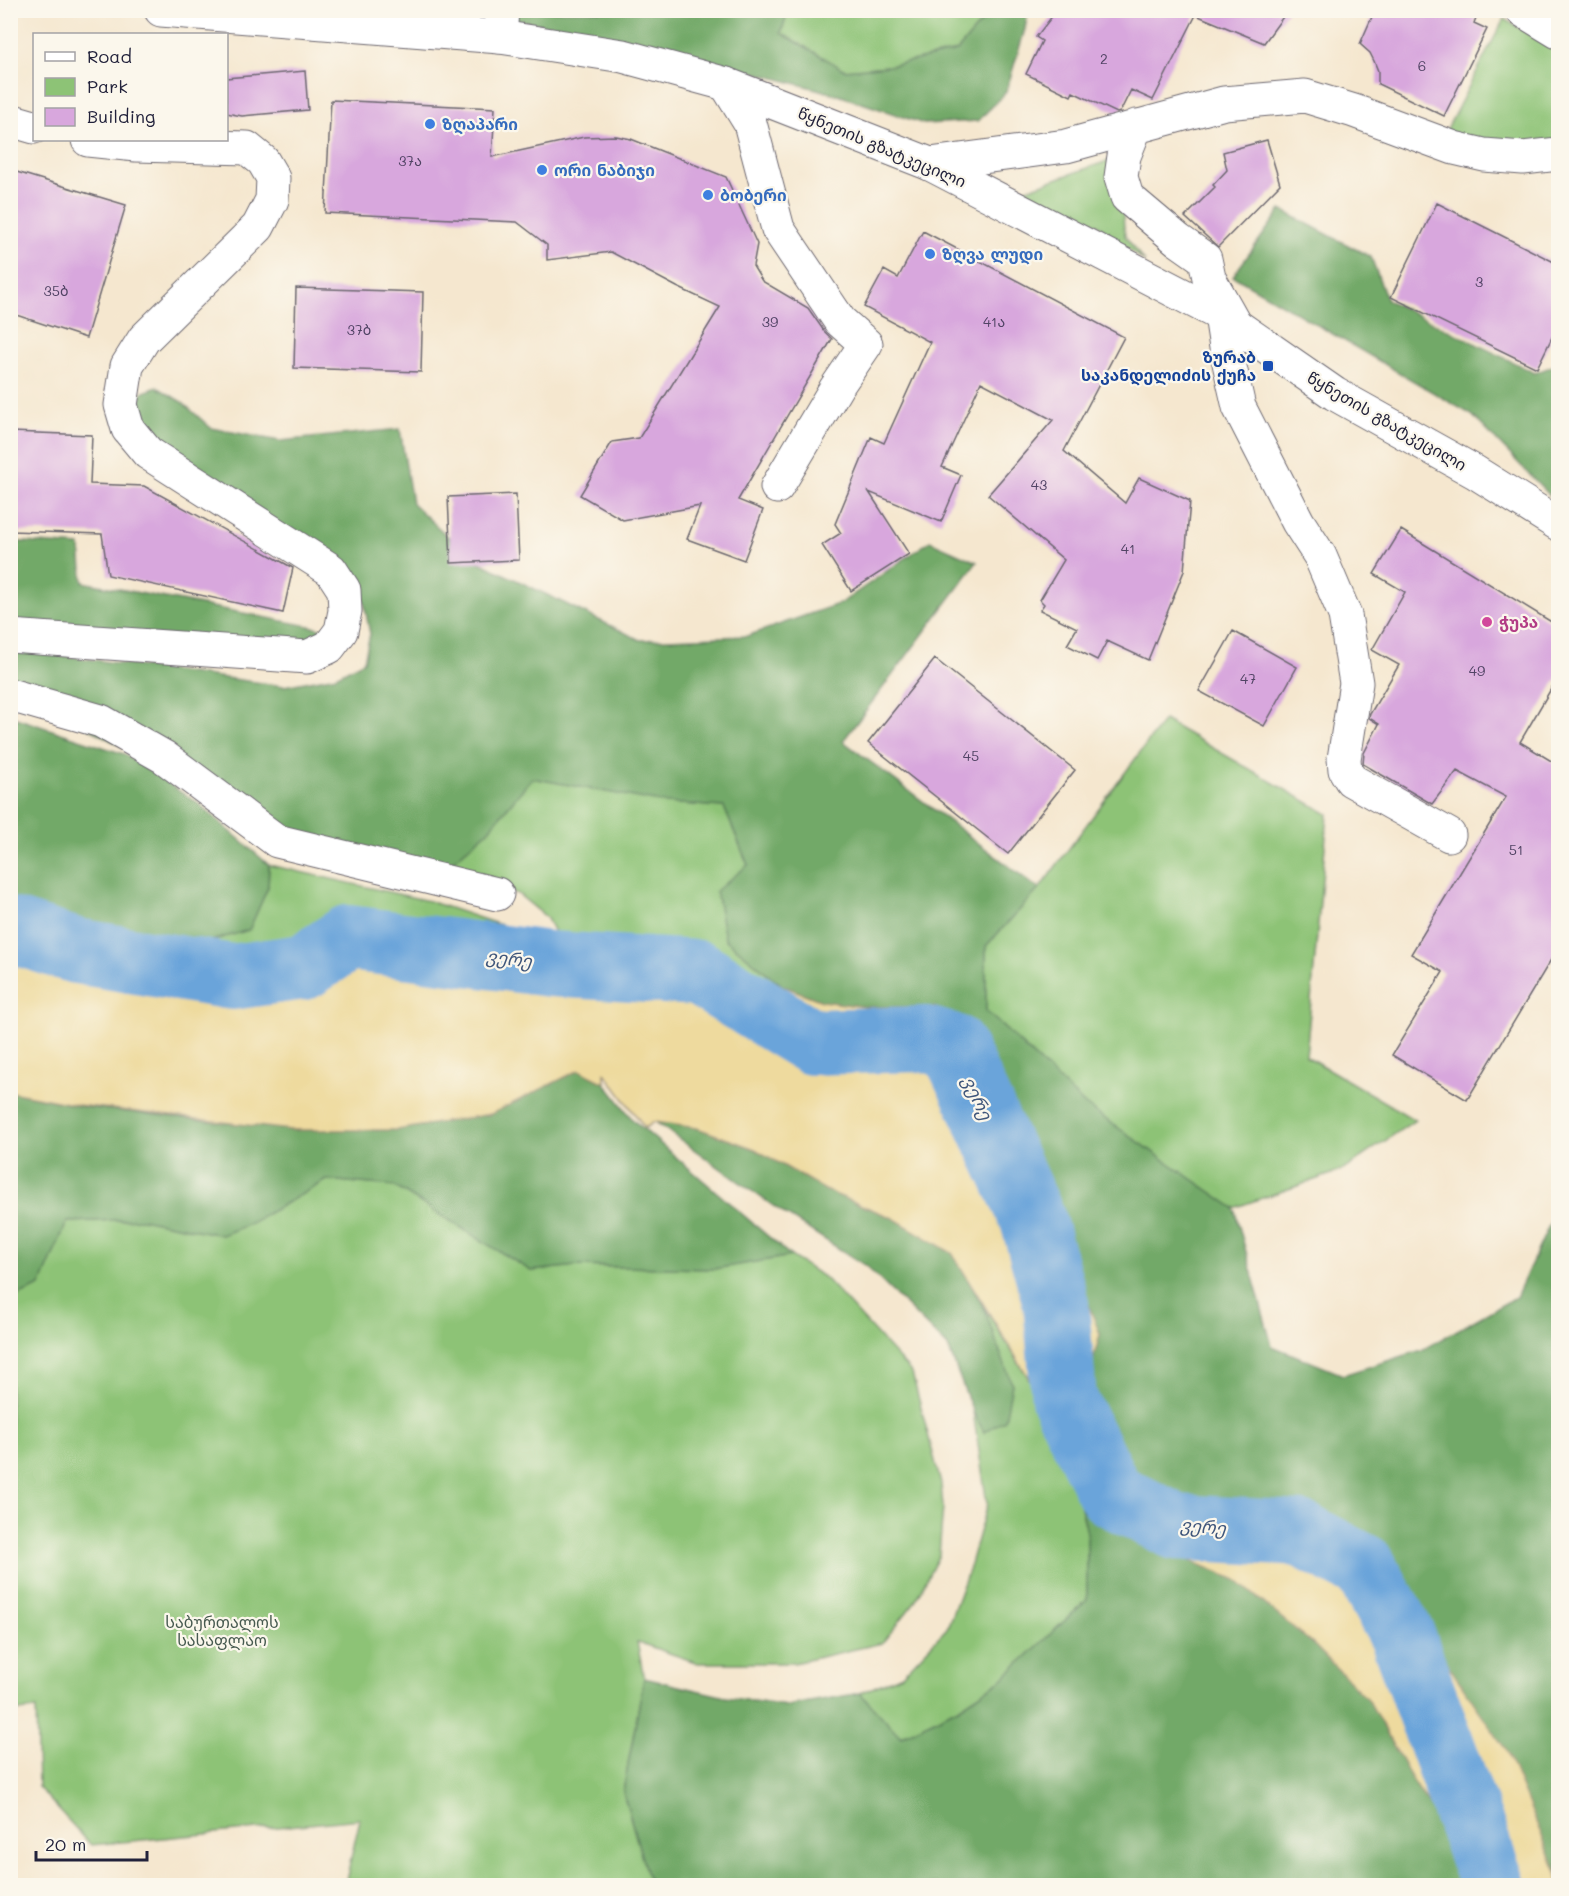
<svg xmlns="http://www.w3.org/2000/svg" width="1569" height="1896" viewBox="0 0 1569 1896" font-family="Mali,'Noto Sans Georgian',sans-serif">
	<style>
		.green { fill: #8dc376; stroke: #587258; stroke-width: 1.5 }
		.forest { fill: #72a967; stroke: #4a6651; stroke-width: 1.5 }
		.sand { fill: #eeda9e; stroke: #887e6c; stroke-width: 1.5 }
		.lines { fill: none; stroke-linecap: round; stroke-linejoin: round }
		.river { stroke: #6ba4da; stroke-width: 66 }
		.building { fill: #d8a7dd }
		.street-casing { stroke: #6c676f; stroke-width: 35 }
		.secondary-casing { stroke: #6c676f; stroke-width: 35 }
		.street { stroke: #fff; stroke-width: 33 }
		.secondary { stroke: #fff; stroke-width: 33 }
		.shop-dot { fill: #3f7fe0; stroke: #fbf7ec; stroke-width: 2 }
		.transit-dot { fill: #1a4fb4; stroke: #fbf7ec; stroke-width: 2 }
		.hotel-dot { fill: #d1479c; stroke: #fbf7ec; stroke-width: 2 }
		.labels { text-anchor: middle; stroke-width: 4.5; stroke-linejoin: round; paint-order: stroke }
		.number-label { font-size: 14px; fill: #504364 }
		.shop-label { font-size: 16px; font-weight: bold; fill: #366cbe; stroke: #fbf7ec; text-anchor: start }
		.street-label { font-size: 16px; fill: #22223b; stroke: #fbf7ec }
		.transit-label { font-size: 16px; font-weight: bold; fill: #164399; stroke: #fbf7ec; text-anchor: end }
		.hotel-label { font-size: 16px; font-weight: bold; fill: #b23c85; stroke: #fbf7ec; text-anchor: start }
		.park-label { font-size: 16px; fill: #475a50; stroke: #fbf7ec }
		.water-label { font-size: 18px; font-style: italic; fill: #3f567b; stroke: #fbf7ec }
	</style>
	<rect width="100%" height="100%" fill="#fbf7ec"/>
	<filter id="ink" filterUnits="userSpaceOnUse"><feTurbulence type="fractalNoise" baseFrequency=".0167" numOctaves="2"/><feDisplacementMap in="SourceGraphic" scale="12" xChannelSelector="R" yChannelSelector="G"/><feConvolveMatrix kernelMatrix="1 2 1 2 8 2 1 2 1" color-interpolation-filters="sRGB"/></filter>
	<filter id="wash" filterUnits="userSpaceOnUse"><feTurbulence type="fractalNoise" baseFrequency=".008" numOctaves="4" result="noise"/><feDisplacementMap in="SourceGraphic" scale="24" xChannelSelector="R" yChannelSelector="G"/><feGaussianBlur stdDeviation="1.35" result="paint"/><feColorMatrix in="noise" values="0 0 0 0 0 0 0 0 0 0 0 0 0 0 0 0 0 1.4 0 .05"/><feComposite in="paint" operator="in"/></filter>
	<g filter="url(#wash)">
		<rect width="100%" height="100%" fill="#f5e7cf"/>
		<!-- green -->
		<path class="green" d="M 788,11 L 991,11 L 957,51 L 889,66 L 844,70 L 781,33 Z
			M 1504,19 L 1558,50 L 1558,142 L 1439,144 Z
			M 1134,152 L 1122,207 L 1125,236 L 1145,262 L 1098,225 L 1050,202 L 1018,192 Z
			M 1164,720 L 1328,814 L 1306,1056 L 1415,1120 L 1343,1170 L 1234,1208 L 1085,1105 L 986,1011 L 986,946 L 1039,889 Z
			M 532,778 L 666,803 L 724,807 L 748,865 L 725,939 L 783,986 L 706,956 L 629,948 L 561,945 L 546,917 L 518,894 L 442,870 L 487,832 Z
			M 269,865 L 429,901 L 519,931 L 524,946 L 338,923 L 307,941 L 261,958 L 160,956 L 249,930 L 268,887 Z
			M 327,1180 L 394,1186 L 531,1271 L 576,1266 L 714,1269 L 791,1256 L 825,1278 L 912,1373 L 941,1484 L 943,1507 L 939,1555 L 914,1603 L 882,1643 L 794,1663 L 698,1663 L 637,1642 L 644,1678 L 623,1792 L 650,1885 L 345,1885 L 360,1819 L 91,1845 L 38,1787 L 36,1709 L 11,1712 L 10,1299 L 40,1286 L 67,1222 L 142,1219 L 222,1235 L 249,1224 Z
			M 982,1304 L 1048,1409 L 1071,1465 L 1087,1533 L 1087,1600 L 1000,1681 L 960,1707 L 900,1737 L 860,1693 L 902,1675 L 947,1628 L 968,1571 L 987,1504 L 973,1412 L 984,1432 L 1012,1385 Z"/>
		<!-- forest -->
		<path class="forest" d="M 450,11 L 788,11 L 781,33 L 845,70 L 889,66 L 957,51 L 991,11 L 1028,11 L 1025,29 L 1006,92 L 978,121 L 924,124 L 835,94 L 647,44 L 479,13 Z
			M 1281,210 L 1371,257 L 1387,300 L 1535,373 L 1558,364 L 1558,504 L 1472,415 L 1233,276 Z
			M 157,387 L 182,402 L 211,428 L 280,441 L 400,429 L 412,503 L 471,558 L 640,640 L 747,636 L 841,603 L 930,541 L 977,562 L 843,741 L 1039,889 L 986,946 L 986,1011 L 1085,1105 L 1234,1208 L 1272,1346 L 1343,1375 L 1422,1350 L 1516,1297 L 1558,1206 L 1558,1885 L 1557,1872 L 1236,1521 L 1176,1512 L 1122,1472 L 1087,1383 L 1100,1334 L 1027,1150 L 979,1038 L 866,1007 L 822,1001 L 783,986 L 725,939 L 716,891 L 748,865 L 724,807 L 666,803 L 532,778 L 487,832 L 442,870 L 277,831 L 11,686 L 10,653 L 22,650 L 284,686 L 336,676 L 364,661 L 370,634 L 363,597 L 343,573 L 151,441 L 139,407 L 141,393 Z
			M 10,541 L 80,546 L 83,582 L 320,628 L 320,642 L 11,631 Z
			M 10,716 L 124,754 L 199,804 L 269,865 L 268,887 L 249,930 L 160,956 L 100,940 L 11,903 Z
			M 579,1070 L 605,1083 L 633,1120 L 791,1256 L 714,1269 L 576,1266 L 531,1271 L 394,1186 L 327,1180 L 249,1224 L 222,1235 L 142,1219 L 67,1222 L 40,1286 L 11,1299 L 10,1092 L 84,1107 L 291,1130 L 397,1130 L 491,1114 Z
			M 654,1121 L 697,1128 L 755,1149 L 827,1191 L 893,1218 L 952,1253 L 982,1304 L 1012,1384 L 1005,1420 L 984,1432 L 973,1412 L 948,1347 L 866,1266 L 783,1213 Z
			M 1076,1483 L 1140,1539 L 1236,1580 L 1313,1644 L 1369,1701 L 1413,1781 L 1456,1846 L 1474,1885 L 650,1885 L 623,1792 L 644,1678 L 726,1697 L 787,1706 L 860,1693 L 901,1737 L 960,1707 L 1000,1681 L 1087,1600 L 1087,1533 Z"/>
		<!-- sand -->
		<path class="sand" d="M 11,903 L 100,940 L 160,956 L 261,958 L 307,941 L 338,923 L 524,946 L 542,944 L 629,948 L 706,956 L 822,1001 L 866,1007 L 935,1007 L 979,1038 L 1027,1150 L 1100,1334 L 1087,1383 L 1122,1472 L 1176,1512 L 1309,1530 L 1372,1553 L 1506,1750 L 1557,1872 L 1558,1885 L 1474,1885 L 1456,1846 L 1413,1781 L 1369,1701 L 1313,1644 L 1236,1580 L 1140,1539 L 1076,1483 L 1071,1465 L 1048,1409 L 952,1253 L 893,1218 L 827,1191 L 755,1149 L 697,1128 L 654,1122 L 645,1128 L 605,1073 L 605,1083 L 579,1070 L 491,1114 L 397,1130 L 291,1130 L 78,1105 L 11,1092 Z"/>
		<g class="lines">
			<!-- river -->
			<path class="river" d="M 10,930 L 76,951 L 232,977 L 304,967 L 348,938 L 550,964 L 698,973 L 812,1042 L 926,1039 L 953,1047 L 1032,1217 L 1056,1304 L 1064,1399 L 1111,1494 L 1176,1527 L 1301,1534 L 1364,1567 L 1402,1635 L 1493,1886"/>
		</g>
		<g id="blocks">
			<!-- building -->
			<path class="building" d="M 1057,10 L 1288,10 L 1264,43 L 1196,15 L 1153,100 L 1131,90 L 1120,112 L 1117,113 L 1073,92 L 1071,96 L 1026,74 L 1042,41 L 1036,37 Z
				M 1375,10 L 1479,10 L 1474,23 L 1487,29 L 1444,116 L 1378,84 L 1378,71 L 1374,61 L 1370,53 L 1360,44 Z
				M 305,71 L 308,110 L 242,116 L 226,113 L 226,78 Z
				M 331,100 L 495,108 L 492,157 L 584,137 L 616,136 L 631,139 L 726,177 L 757,244 L 753,266 L 762,281 L 808,308 L 824,331 L 832,339 L 738,500 L 763,510 L 744,560 L 687,539 L 700,506 L 623,520 L 580,495 L 612,442 L 639,438 L 720,307 L 677,287 L 611,252 L 547,260 L 547,245 L 517,222 L 325,213 Z
				M 1267,140 L 1280,184 L 1218,247 L 1185,217 L 1215,187 L 1213,185 L 1227,170 L 1223,152 Z
				M 10,170 L 126,205 L 86,338 L 10,313 Z
				M 1437,203 L 1558,264 L 1558,325 L 1537,368 L 1391,297 Z
				M 923,231 L 1124,337 L 1064,451 L 1125,503 L 1139,478 L 1190,501 L 1184,571 L 1148,660 L 1107,641 L 1097,660 L 1067,645 L 1077,628 L 1040,610 L 1044,604 L 1040,600 L 1064,560 L 988,495 L 1053,420 L 981,382 L 942,467 L 961,475 L 941,522 L 869,492 L 909,554 L 851,591 L 822,545 L 841,533 L 835,524 L 871,437 L 884,443 L 930,342 L 864,307 L 884,270 L 898,278 Z
				M 296,288 L 423,292 L 421,372 L 294,368 Z
				M 10,432 L 92,435 L 90,484 L 144,486 L 293,568 L 283,613 L 108,575 L 102,534 L 10,531 Z
				M 516,494 L 519,560 L 451,563 L 448,497 Z
				M 1401,530 L 1558,626 L 1558,677 L 1520,742 L 1558,765 L 1558,948 L 1467,1100 L 1392,1055 L 1443,972 L 1411,954 L 1506,797 L 1457,771 L 1432,804 L 1363,764 L 1364,753 L 1379,724 L 1369,718 L 1370,714 L 1399,665 L 1372,650 L 1405,592 L 1374,574 Z
				M 1233,631 L 1297,667 L 1264,726 L 1199,691 Z
				M 935,659 L 1075,770 L 1008,854 L 868,743 Z"/>
		</g>
	</g>
	<g filter="url(#ink)">
		<use href="#blocks" fill-opacity="0" stroke="#6c676f" stroke-width="1.5"/>
		<g class="lines">
			<!-- street casing -->
			<g class="street-casing">
				<path id="street" d="M 1522,10 L 1558,32
					M 500,37 L 502,10
					M 726,84 L 750,123 L 778,229 L 840,321 L 866,344 L 836,388 L 777,487
					M 10,120 L 34,127
					M 1136,126 L 1124,156 L 1121,177 L 1127,197 L 1178,240 L 1205,259 L 1209,278 L 1235,324
					M 930,164 L 1066,146 L 1224,103 L 1305,96 L 1354,111 L 1454,148 L 1484,155 L 1523,158 L 1558,154
					M 1221,315 L 1227,354 L 1239,407 L 1298,522 L 1320,556 L 1345,615 L 1356,683 L 1344,759 L 1345,770 L 1351,780 L 1449,835
					M 10,636 L 307,657 L 329,647 L 341,631 L 345,611 L 344,590 L 331,570 L 148,453 L 128,429 L 121,405 L 127,366 L 144,339 L 258,227 L 272,200 L 273,178 L 263,161 L 247,148 L 136,145 L 88,140
					M 10,695 L 101,721 L 164,757 L 277,841 L 497,894"/>
			</g>
			<!-- secondary casing -->
			<g class="secondary-casing">
				<path id="secondary" d="M 161,10 L 500,37 L 623,56 L 726,84 L 930,164 L 1221,315 L 1335,394 L 1475,472 L 1558,524"/>
			</g>
			<!-- street -->
			<use href="#street" class="street"/>
			<!-- secondary -->
			<use href="#secondary" class="secondary"/>
		</g>
	</g>
	<!-- markers -->
	<g class="shop-dot">
		<circle cx="430" cy="124" r="6"/>
		<circle cx="542" cy="170" r="6"/>
		<circle cx="708" cy="195" r="6"/>
		<circle cx="930" cy="254" r="6"/>
	</g>
	<rect class="transit-dot" x="1262" y="360" width="12" height="12" rx="3"/>
	<circle class="hotel-dot" cx="1487" cy="622" r="6"/>
	<g class="labels">
		<!-- number labels -->
		<g class="number-label">
			<text x="1104" y="64">2</text>
			<text x="1422" y="71">6</text>
			<text x="410" y="166">37ა</text>
			<text x="1479" y="287">3</text>
			<text x="56" y="296">35ბ</text>
			<text x="770" y="327">39</text>
			<text x="994" y="327">41ა</text>
			<text x="359" y="335">37ბ</text>
			<text x="1039" y="490">43</text>
			<text x="1128" y="554">41</text>
			<text x="1477" y="676">49</text>
			<text x="1248" y="684">47</text>
			<text x="971" y="761">45</text>
			<text x="1516" y="855">51</text>
		</g>
		<!-- shop labels -->
		<g class="shop-label">
			<text x="442" y="130">ზღაპარი</text>
			<text x="554" y="176">ორი ნაბიჯი</text>
			<text x="720" y="201">ბობერი</text>
			<text x="942" y="260">ზღვა ლუდი</text>
		</g>
		<!-- street labels -->
		<g class="street-label">
			<text transform="translate(882 147) rotate(23)" y="6">წყნეთის გზატკეცილი</text>
			<text transform="translate(1387 421) rotate(30)" y="6">წყნეთის გზატკეცილი</text>
		</g>
		<!-- transit labels -->
		<g class="transit-label">
			<text x="1256" y="363">ზურაბ<tspan x="1256" dy="18">საკანდელიძის ქუჩა</tspan></text>
		</g>
		<!-- hotel labels -->
		<g class="hotel-label">
			<text x="1499" y="628">ჭუპა</text>
		</g>
		<!-- park labels -->
		<g class="park-label">
			<text x="222" y="1628">საბურთალოს<tspan x="222" dy="18">სასაფლაო</tspan></text>
		</g>
		<!-- water labels -->
		<g class="water-label">
			<text transform="translate(509 959) rotate(7)" y="6">ვერე</text>
			<text transform="translate(977 1098) rotate(65)" y="6">ვერე</text>
			<text transform="translate(1203 1527) rotate(5)" y="6">ვერე</text>
		</g>
	</g>
	<!-- margin -->
	<rect width="1569" height="1896" fill="none" stroke="#fbf7ec" stroke-width="36"/>
	<!-- legend -->
	<rect x="33" y="33" width="195" height="108" fill="#fbf7ec" stroke="#a4a2a5" stroke-width="1.5"/>
	<rect x="45" y="52" width="30" height="9" fill="#ffffff" stroke="#a4a2a5" stroke-width="1.5"/>
	<text x="87" y="63" font-size="18" fill="#22223b">Road</text>
	<rect x="45" y="78" width="30" height="18" fill="#8dc376" stroke="#a4a2a5" stroke-width="1.5"/>
	<text x="87" y="93" font-size="18" fill="#22223b">Park</text>
	<rect x="45" y="108" width="30" height="18" fill="#d8a7dd" stroke="#a4a2a5" stroke-width="1.5"/>
	<text x="87" y="123" font-size="18" fill="#22223b">Building</text>
	<!-- scale -->
	<path d="M36 1851v9h111v-9" fill="none" stroke="#22223b" stroke-width="3"/>
	<text x="45" y="1851" font-size="18" fill="#22223b" stroke="#fbf7ec" stroke-width="4.5" paint-order="stroke">20 m</text>
</svg>
